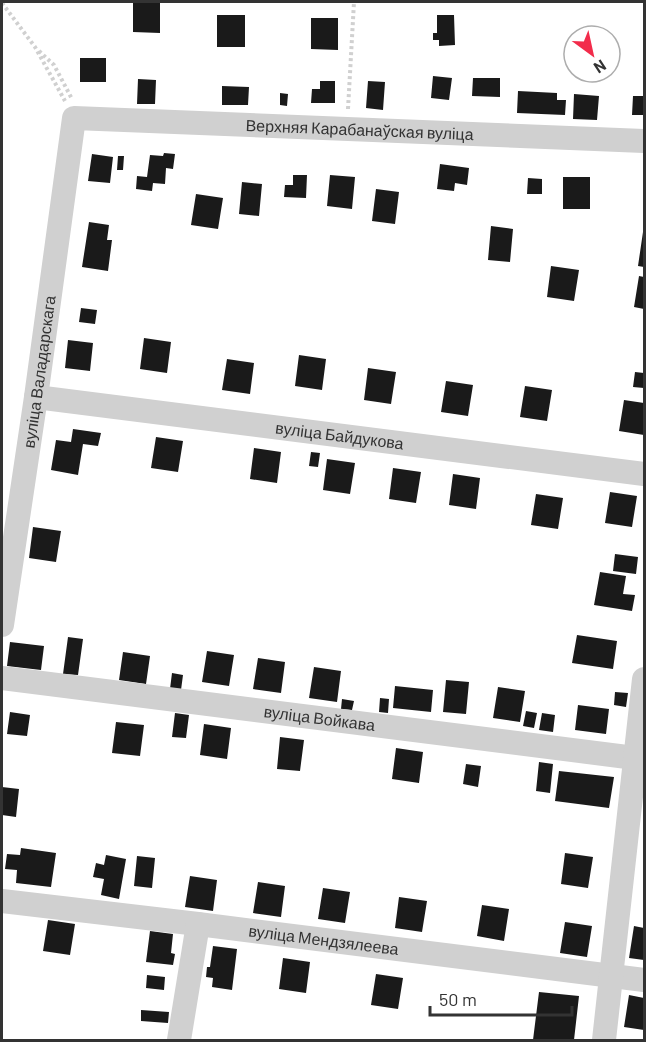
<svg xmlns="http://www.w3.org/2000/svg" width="646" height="1042" viewBox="0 0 646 1042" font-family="Barlow,sans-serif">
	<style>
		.building { fill: #1a1a1a }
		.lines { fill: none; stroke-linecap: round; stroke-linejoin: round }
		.path { stroke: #d0d0d0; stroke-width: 4; stroke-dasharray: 3 3; stroke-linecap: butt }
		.minor { stroke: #d0d0d0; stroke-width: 24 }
		.labels { text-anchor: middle; stroke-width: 6; stroke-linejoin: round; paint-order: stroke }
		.street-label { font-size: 16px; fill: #333; stroke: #fff }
	</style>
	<rect width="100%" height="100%" fill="#fff"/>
	<!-- building -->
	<path class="building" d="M 133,2 L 160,2 L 160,33 L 133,32 Z
		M 217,15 L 245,15 L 245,47 L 217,47 Z
		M 437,15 L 454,15 L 455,45 L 439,46 L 439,40 L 433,40 L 433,33 L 437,33 Z
		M 311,18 L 338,18 L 338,50 L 311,49 Z
		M 80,58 L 106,58 L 106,82 L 80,82 Z
		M 433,76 L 452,78 L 449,100 L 431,98 Z
		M 473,78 L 500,78 L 500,97 L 472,96 Z
		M 138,79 L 156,80 L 155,104 L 137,104 Z
		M 320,81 L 335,81 L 335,103 L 311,103 L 312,89 L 320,89 Z
		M 368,81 L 385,82 L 383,110 L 366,108 Z
		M 222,86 L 249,87 L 248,105 L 222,105 Z
		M 518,91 L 557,93 L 557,100 L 566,100 L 565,115 L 517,113 Z
		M 280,93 L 288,94 L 287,106 L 280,105 Z
		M 574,94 L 599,96 L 597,120 L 573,119 Z
		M 633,96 L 644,96 L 644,115 L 632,115 Z
		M 164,153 L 175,154 L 173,169 L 166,168 L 165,184 L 153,183 L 152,191 L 136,189 L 137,176 L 147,177 L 150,155 L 163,156 Z
		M 92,154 L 113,157 L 110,183 L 88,181 Z
		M 118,156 L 124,156 L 123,170 L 117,170 Z
		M 440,164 L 469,168 L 467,185 L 455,183 L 454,191 L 437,189 Z
		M 293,175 L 307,175 L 306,198 L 284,197 L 285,185 L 293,185 Z
		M 330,175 L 355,177 L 352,209 L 327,206 Z
		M 563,177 L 590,177 L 590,209 L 563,209 Z
		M 528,178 L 542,179 L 542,194 L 527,194 Z
		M 242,182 L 262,184 L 259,216 L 239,214 Z
		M 376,189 L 399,192 L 395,224 L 372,221 Z
		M 196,194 L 223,198 L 218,229 L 191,225 Z
		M 89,222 L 109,225 L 107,240 L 112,240 L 108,271 L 82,267 Z
		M 491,226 L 513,229 L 510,262 L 488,260 Z
		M 643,232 L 644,232 L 644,267 L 638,266 Z
		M 551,266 L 579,270 L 574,301 L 547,297 Z
		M 639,276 L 644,277 L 644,309 L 634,307 Z
		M 81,308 L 97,310 L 95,324 L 79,322 Z
		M 144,338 L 171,342 L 167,373 L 140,369 Z
		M 68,340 L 93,343 L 90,371 L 65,368 Z
		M 299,355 L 326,359 L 322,390 L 295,386 Z
		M 227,359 L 254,363 L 250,394 L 222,390 Z
		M 368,368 L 396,372 L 391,404 L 364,400 Z
		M 635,372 L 644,373 L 644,388 L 633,387 Z
		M 446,381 L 473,385 L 468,416 L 441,412 Z
		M 525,386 L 552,390 L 547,421 L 520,417 Z
		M 624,400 L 644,403 L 644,435 L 619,431 Z
		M 73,429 L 101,433 L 98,446 L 83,444 L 78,475 L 51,470 L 56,440 L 71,442 Z
		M 156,437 L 183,441 L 178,472 L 151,468 Z
		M 254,448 L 281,452 L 277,483 L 250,479 Z
		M 311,452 L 320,453 L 318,467 L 309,466 Z
		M 327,459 L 355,463 L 350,494 L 323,490 Z
		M 393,468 L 421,472 L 416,503 L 389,499 Z
		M 453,474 L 480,478 L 476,509 L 449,505 Z
		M 610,492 L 637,496 L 632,527 L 605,523 Z
		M 536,494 L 563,498 L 558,529 L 531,525 Z
		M 33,527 L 61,531 L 56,562 L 29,558 Z
		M 615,554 L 638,557 L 636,574 L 613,571 Z
		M 600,572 L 626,576 L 623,594 L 635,595 L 632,611 L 594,605 Z
		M 577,635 L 617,641 L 613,669 L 572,663 Z
		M 68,637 L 83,639 L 78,675 L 63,674 Z
		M 10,642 L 44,646 L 41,670 L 7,666 Z
		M 207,651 L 234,655 L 229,686 L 202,682 Z
		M 123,652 L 150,656 L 146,684 L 119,680 Z
		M 258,658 L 285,662 L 281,693 L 253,689 Z
		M 314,667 L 341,671 L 337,702 L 309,698 Z
		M 172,673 L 183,675 L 181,690 L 170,689 Z
		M 446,680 L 469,682 L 466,714 L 443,712 Z
		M 395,686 L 433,690 L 431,712 L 393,708 Z
		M 498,687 L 525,691 L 520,722 L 493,718 Z
		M 615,692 L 628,693 L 626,707 L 614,705 Z
		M 380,698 L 389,699 L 388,713 L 379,712 Z
		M 342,699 L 354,701 L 352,710 L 341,709 Z
		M 578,705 L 609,709 L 606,734 L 575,730 Z
		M 526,711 L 537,713 L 534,728 L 523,726 Z
		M 10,712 L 30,715 L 27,736 L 7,734 Z
		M 175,713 L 189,715 L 186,738 L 172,737 Z
		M 542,713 L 555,715 L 553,732 L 539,730 Z
		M 116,722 L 144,725 L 140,756 L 112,753 Z
		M 204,724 L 231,728 L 227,759 L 200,755 Z
		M 280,737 L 304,740 L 300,771 L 277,769 Z
		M 396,748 L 423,752 L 419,783 L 392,779 Z
		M 539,762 L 553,764 L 550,793 L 536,791 Z
		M 466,764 L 481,766 L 478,787 L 463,784 Z
		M 559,771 L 614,777 L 609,808 L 555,801 Z
		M 2,787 L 19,789 L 16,817 L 2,815 Z
		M 21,848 L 56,853 L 51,887 L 16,883 L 17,870 L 5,869 L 7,854 L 20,855 Z
		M 565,853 L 593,857 L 588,888 L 561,884 Z
		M 106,855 L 126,859 L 119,899 L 101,895 L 104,879 L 93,877 L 96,863 L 104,865 Z
		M 137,856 L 155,858 L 152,888 L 134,886 Z
		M 190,876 L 217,880 L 213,911 L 185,907 Z
		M 258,882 L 285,886 L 281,917 L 253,913 Z
		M 323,888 L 350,892 L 345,923 L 318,919 Z
		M 399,897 L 427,901 L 422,932 L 395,928 Z
		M 482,905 L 509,909 L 504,941 L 477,936 Z
		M 48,920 L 75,924 L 70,955 L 43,951 Z
		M 565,922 L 592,926 L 587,957 L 560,953 Z
		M 634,926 L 644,928 L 644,960 L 629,958 Z
		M 150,931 L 173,934 L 171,953 L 175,954 L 173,965 L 146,962 Z
		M 213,946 L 237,949 L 232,990 L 212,987 L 213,978 L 206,977 L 207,967 L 210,967 Z
		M 283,958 L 310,962 L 306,993 L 279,989 Z
		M 376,974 L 403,978 L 398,1009 L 371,1005 Z
		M 147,975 L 165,977 L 164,990 L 146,988 Z
		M 539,992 L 579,996 L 574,1040 L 533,1040 Z
		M 629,995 L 644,998 L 644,1030 L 624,1027 Z
		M 141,1010 L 169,1012 L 168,1023 L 141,1021 Z"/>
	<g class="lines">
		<!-- path -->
		<path class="path" d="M 2,3 L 35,47 L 65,101
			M 39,51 L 54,65 L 72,99
			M 348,109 L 354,2"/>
		<!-- minor -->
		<g class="minor">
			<path id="s1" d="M 36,397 L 644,474"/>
			<path id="s2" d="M 2,625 L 36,397 L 74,118 L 644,141"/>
			<path id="s3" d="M 2,678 L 635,758"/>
			<path id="s4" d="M 2,901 L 198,924 L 644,980"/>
			<path d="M 179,1040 L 198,924"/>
			<path d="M 604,1040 L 644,679"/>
		</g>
	</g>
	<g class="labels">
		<!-- street labels -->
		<g class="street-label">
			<text dy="6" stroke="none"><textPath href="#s2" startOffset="798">Верхняя Карабанаўская вуліца</textPath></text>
			<text dy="6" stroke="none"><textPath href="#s2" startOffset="256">вуліца Валадарскага</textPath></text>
			<text dy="6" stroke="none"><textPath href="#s1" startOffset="306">вуліца Байдукова</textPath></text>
			<text dy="6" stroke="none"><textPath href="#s3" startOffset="320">вуліца Войкава</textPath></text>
			<text dy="6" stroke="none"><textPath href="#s4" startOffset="324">вуліца Мендзялеева</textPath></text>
		</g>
	</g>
	<!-- border -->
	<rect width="646" height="1042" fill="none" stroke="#333333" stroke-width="6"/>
	<!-- north arrow -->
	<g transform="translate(592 54) rotate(147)"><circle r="28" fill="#ffffff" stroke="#adadad" stroke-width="1.5"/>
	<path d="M0-4.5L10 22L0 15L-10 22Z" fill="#f22c4b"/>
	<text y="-9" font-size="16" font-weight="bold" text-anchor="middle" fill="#333333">N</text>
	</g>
	<!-- scale -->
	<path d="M430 1006v9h142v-9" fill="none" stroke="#333333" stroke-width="3"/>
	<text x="439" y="1006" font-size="18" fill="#333333" stroke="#ffffff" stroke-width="4.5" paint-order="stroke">50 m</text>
</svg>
